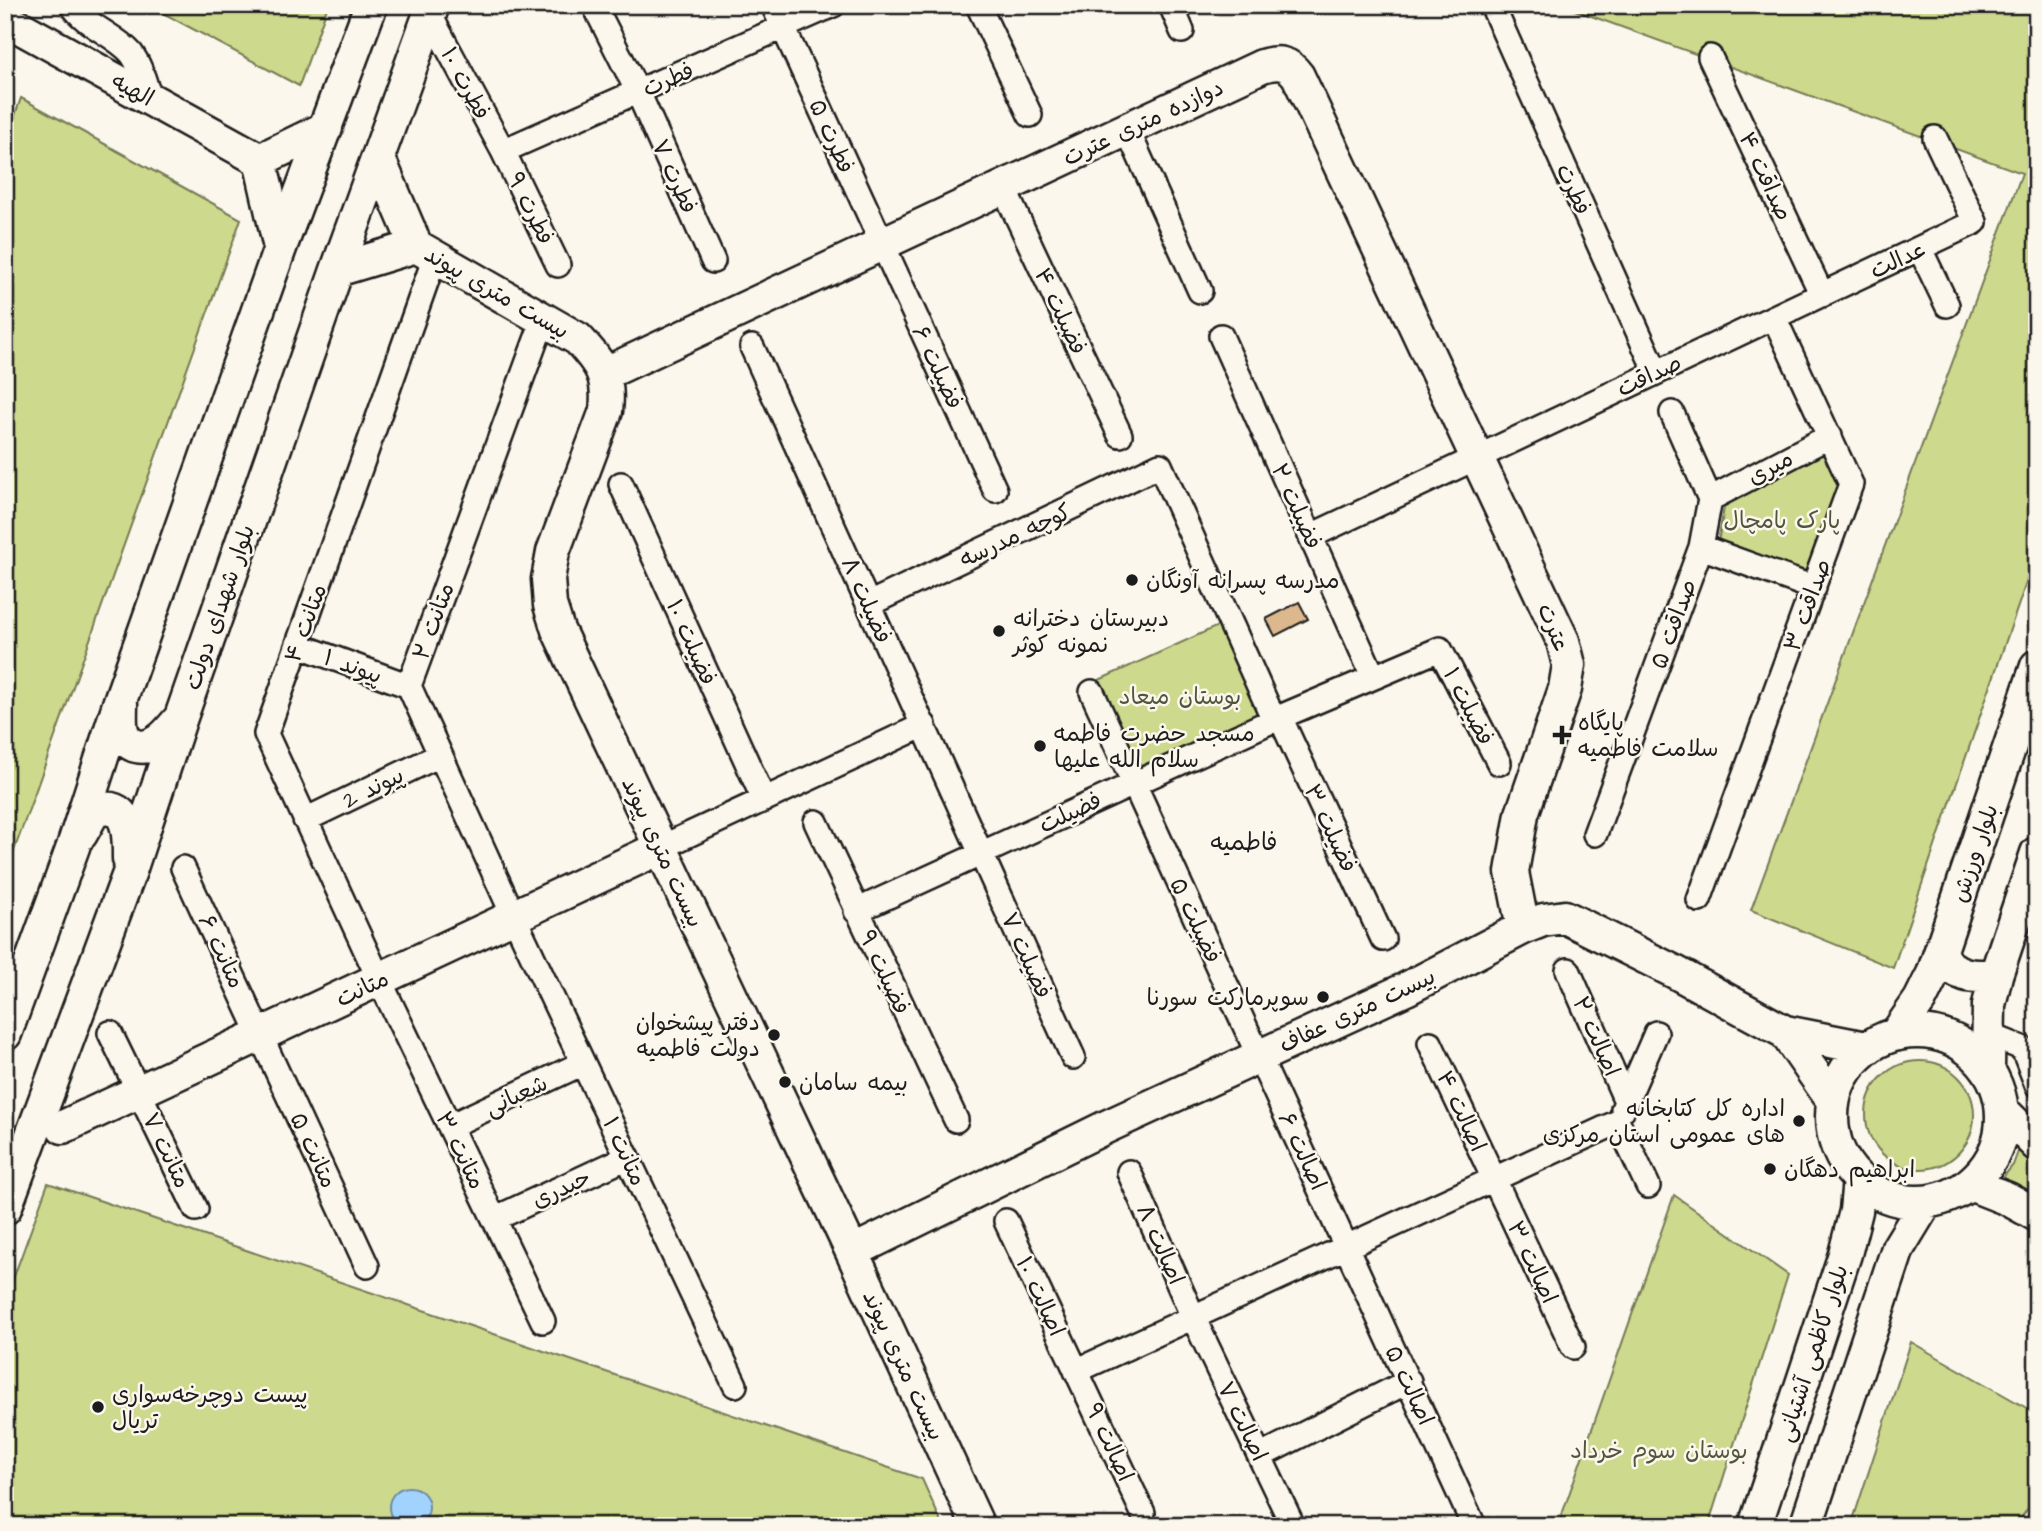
<svg xmlns="http://www.w3.org/2000/svg" width="2042" height="1531" viewBox="0 0 2042 1531" font-family="'Architects Daughter','Playpen Sans Arabic',sans-serif">
	<style>
		.green { fill: #cdd98d; stroke: #747a54; stroke-width: 2 }
		.water { fill: #a2d3ff; stroke: #6c8aa4; stroke-width: 2 }
		.building { fill: #ddb88e; stroke: #1c1c1c; stroke-width: 2 }
		.lines { fill: none; stroke-linecap: round; stroke-linejoin: round }
		.street-casing { stroke: #1c1c1c; stroke-width: 28 }
		.secondary-casing { stroke: #1c1c1c; stroke-width: 37 }
		.street { stroke: #fbf7ec; stroke-width: 23 }
		.secondary { stroke: #fbf7ec; stroke-width: 32 }
		.poi-dot { fill: #1c1c1c; stroke: #fbf7ec; stroke-width: 2.5 }
		.labels { text-anchor: middle; stroke-width: 5; stroke-linejoin: round; paint-order: stroke }
		.street-label { font-size: 23px; fill: #1c1c1c; stroke: #fbf7ec }
		.park-label { font-size: 23px; fill: #51553e; stroke: #fbf7ec }
		.poi-label { font-size: 23px; fill: #1c1c1c; stroke: #fbf7ec; text-anchor: start }
		.neighbourhood-label { font-size: 24px; fill: #1c1c1c; stroke: #fbf7ec }
	</style>
	<rect width="100%" height="100%" fill="#fbf7ec"/>
	<filter id="ink" filterUnits="userSpaceOnUse"><feTurbulence type="fractalNoise" baseFrequency=".0143" numOctaves="2"/><feDisplacementMap in="SourceGraphic" scale="14" xChannelSelector="R" yChannelSelector="G"/><feConvolveMatrix kernelMatrix="1 2 1 2 8 2 1 2 1" color-interpolation-filters="sRGB"/></filter>
	<g filter="url(#ink)">
		<!-- green -->
		<path class="green" d="M 148,5 L 328,5 L 299,86 Z
			M 1561,5 L 2037,5 L 2037,551 L 1893,968 L 1751,910 L 2022,173 Z
			M 21,98 L 241,219 L 5,876 L 5,144 Z
			M 1823,451 L 1840,488 L 1807,576 L 1718,542 L 1725,502 Z
			M 1222,624 L 1262,712 L 1137,768 L 1099,680 Z
			M1866 1115a54 54 0 1 1 108 0a54 54 0 1 1-108 0Z
			M 2020,1146 L 2037,1159 L 2037,1198 L 1999,1182 L 2013,1165 Z
			M 48,1183 L 922,1479 L 943,1526 L 5,1526 L 5,1301 Z
			M 1674,1195 L 1788,1275 L 1708,1526 L 1558,1526 Z
			M 1911,1342 L 2037,1414 L 2037,1496 L 2015,1526 L 1851,1526 Z"/>
		<!-- water -->
		<path class="water" d="M389 1507a20 20 0 1 1 40 0a20 20 0 1 1-40 0Z"/>
		<!-- building -->
		<path class="building" d="M 1299,602 L 1308,619 L 1275,636 L 1266,619 Z"/>
		<g class="lines">
			<!-- street casing -->
			<g class="street-casing">
				<path id="street" d="M 72,5 C 87,27 114,34 131,53 C 141,66 145,84 150,99
					M 594,5 L 638,92 L 713,261
					M 773,5 L 995,490
					M 978,5 L 1030,115
					M 1171,5 L 1182,31
					M 1492,5 L 1656,372
					M 430,15 L 503,151 L 558,265
					M 1710,57 L 1822,295
					M 1127,129 L 1200,291
					M 503,151 L 833,5
					M 1003,187 L 1120,435
					M 1920,249 L 1947,305
					M 435,257 L 266,734 L 379,979 L 543,1321
					M 544,318 L 409,686 L 514,917 L 735,1385
					M 1221,336 L 1373,676
					M 752,347 L 1073,1057
					M 621,484 L 764,800
					M 1710,499 L 1830,436
					M 1311,536 L 1975,222 L 1935,138
					M 1701,547 L 1814,588
					M 869,604 L 1160,465 L 1274,720
					M 298,645 L 409,686
					M 1092,692 L 1474,1526
					M 1280,717 L 1383,939
					M 305,820 L 440,755
					M 816,822 L 956,1120
					M 1595,834 L 1701,547 L 1710,499 L 1672,413
					M 660,848 L 924,725
					M 183,868 L 367,1266
					M 1699,900 L 1851,484 L 1774,317
					M 856,911 L 1280,717 L 1440,649 L 1499,763
					M 1568,970 L 1626,1101
					M 110,1033 L 196,1209
					M 1987,1034 L 2037,1054
					M 1430,1043 L 1573,1347
					M 2023,1049 L 2037,1085
					M 1623,1109 L 1656,1033
					M 1618,1122 L 1648,1186
					M 450,1126 L 583,1063
					M 1129,1172 L 1193,1317 L 1293,1526
					M 494,1219 L 628,1157
					M 1006,1221 L 1143,1513
					M 1076,1371 L 1618,1122
					M 1260,1456 L 1409,1381"/>
			</g>
			<!-- secondary casing -->
			<g class="secondary-casing">
				<path id="secondary" d="M 5,19 L 260,160
					M 378,157 L 416,246
					M 260,160 L 280,248
					M 260,160 L 326,128
					M 416,246 L 578,339 C 601,364 610,376 606,411 L 553,552 L 548,579 L 550,605 L 558,630 L 852,1252 L 978,1526
					M 337,270 L 416,246
					M 604,374 L 1262,66 C 1278,61 1288,62 1298,76 L 1563,641 L 1569,665 L 1565,689 L 1522,814 L 1512,872 L 1523,928
					M 121,703 C 121,712 120,723 122,731 C 127,748 145,751 158,741 C 166,736 172,728 178,721
					M 81,834 L 94,811 C 130,799 129,835 129,859
					M 1939,956 C 1956,976 1971,978 1996,975
					M1832 1117a85 85 0 1 1 170 0a85 85 0 1 1-170 0Z
					M 1785,1032 L 1833,1101
					M 1897,1033 L 1920,1000 L 1933,974 L 2037,666
					M 5,1034 L 73,847 L 121,698 L 280,248 L 371,5
					M 1988,1069 L 1989,1005 L 1996,975 L 2037,853
					M 2002,1110 L 2037,1145
					M 63,1127 L 660,848
					M 1970,1184 L 2008,1199 L 2037,1215
					M 5,1208 L 130,871 L 180,720 L 337,270 L 433,5
					M 852,1252 L 1106,1127 L 1406,989 L 1523,928 L 1543,920 L 1565,917 L 1675,972 L 1785,1032 L 1866,1048
					M 1755,1526 L 1845,1254 L 1856,1211 L 1859,1179
					M 1806,1526 L 1898,1248 L 1926,1202"/>
			</g>
			<!-- street -->
			<use href="#street" class="street"/>
			<!-- secondary -->
			<use href="#secondary" class="secondary"/>
		</g>
	</g>
	<!-- markers -->
	<g class="poi-dot">
		<circle cx="1132" cy="580" r="7"/>
		<circle cx="999" cy="631" r="7"/>
		<path d="M1558.5 724.5h7v7h7v7h-7v7h-7v-7h-7v-7h7z"/>
		<circle cx="1040" cy="746" r="7"/>
		<circle cx="1323" cy="997" r="7"/>
		<circle cx="774" cy="1035" r="7"/>
		<circle cx="785" cy="1082" r="7"/>
		<circle cx="1799" cy="1121" r="7"/>
		<circle cx="1770" cy="1169" r="7"/>
		<circle cx="98" cy="1407" r="7"/>
	</g>
	<g class="labels">
		<!-- street labels -->
		<g class="street-label">
			<text transform="translate(668 79) rotate(-23)" y="8">فطرت</text>
			<text transform="translate(466 83) rotate(62)" y="8">فطرت ۱۰</text>
			<text transform="translate(133 89) rotate(29)" y="8">الهیه</text>
			<text transform="translate(1143 122) rotate(-25)" y="8">دوازده متری عترت</text>
			<text transform="translate(832 136) rotate(66)" y="8">فطرت ۵</text>
			<text transform="translate(675 176) rotate(66)" y="8">فطرت ۷</text>
			<text transform="translate(1766 176) rotate(65)" y="8">صداقت ۴</text>
			<text transform="translate(1574 189) rotate(66)" y="8">فطرت</text>
			<text transform="translate(531 208) rotate(64)" y="8">فطرت ۹</text>
			<text transform="translate(1898 259) rotate(-25)" y="8">عدالت</text>
			<text transform="translate(497 292) rotate(30)" y="8">بیست متری پیوند</text>
			<text transform="translate(1061 311) rotate(65)" y="8">فضیلت ۴</text>
			<text transform="translate(938 367) rotate(65)" y="8">فضیلت ۶</text>
			<text transform="translate(1649 375) rotate(-25)" y="8">صداقت</text>
			<text transform="translate(1770 467) rotate(-28)" y="8">میری</text>
			<text transform="translate(1297 506) rotate(66)" y="8">فضیلت ۲</text>
			<text transform="translate(1015 535) rotate(-25)" y="8">کوچه مدرسه</text>
			<text transform="translate(867 600) rotate(66)" y="8">فضیلت ۸</text>
			<text transform="translate(1807 605) rotate(-70)" y="8">صداقت ۳</text>
			<text transform="translate(219 607) rotate(-71)" y="8">بلوار شهدای دولت</text>
			<text transform="translate(433 621) rotate(-70)" y="8">متانت ۲</text>
			<text transform="translate(305 623) rotate(-70)" y="8">متانت ۴</text>
			<text transform="translate(1673 624) rotate(-70)" y="8">صداقت ۵</text>
			<text transform="translate(1554 627) rotate(68)" y="8">عترت</text>
			<text transform="translate(692 642) rotate(66)" y="8">فضیلت ۱۰</text>
			<text transform="translate(353 666) rotate(20)" y="8">پیوند ۱</text>
			<text transform="translate(1469 706) rotate(63)" y="8">فضیلت ۱</text>
			<text transform="translate(373 787) rotate(-26)" y="8">پیوند 2</text>
			<text transform="translate(1070 812) rotate(-25)" y="8">فضیلت</text>
			<text transform="translate(1331 828) rotate(65)" y="8">فضیلت ۳</text>
			<text transform="translate(663 852) rotate(65)" y="8">بیست متری پیوند</text>
			<text transform="translate(1974 853) rotate(-71)" y="8">بلوار ورزش</text>
			<text transform="translate(1196 920) rotate(65)" y="8">فضیلت ۵</text>
			<text transform="translate(222 951) rotate(65)" y="8">متانت ۶</text>
			<text transform="translate(1027 955) rotate(66)" y="8">فضیلت ۷</text>
			<text transform="translate(885 972) rotate(65)" y="8">فضیلت ۹</text>
			<text transform="translate(362 988) rotate(-25)" y="8">متانت</text>
			<text transform="translate(1357 1010) rotate(-25)" y="8">بیست متری عفاف</text>
			<text transform="translate(1597 1036) rotate(66)" y="8">اصالت ۲</text>
			<text transform="translate(516 1095) rotate(-25)" y="8">شعبانی</text>
			<text transform="translate(1462 1111) rotate(65)" y="8">اصالت ۴</text>
			<text transform="translate(167 1150) rotate(64)" y="8">متانت ۷</text>
			<text transform="translate(314 1150) rotate(65)" y="8">متانت ۵</text>
			<text transform="translate(461 1150) rotate(64)" y="8">متانت ۳</text>
			<text transform="translate(625 1151) rotate(65)" y="8">متانت ۱</text>
			<text transform="translate(1303 1151) rotate(65)" y="8">اصالت ۶</text>
			<text transform="translate(561 1188) rotate(-25)" y="8">حیدری</text>
			<text transform="translate(1161 1244) rotate(66)" y="8">اصالت ۸</text>
			<text transform="translate(1533 1262) rotate(65)" y="8">اصالت ۳</text>
			<text transform="translate(1041 1296) rotate(65)" y="8">اصالت ۱۰</text>
			<text transform="translate(1812 1353) rotate(-72)" y="8">بلوار کاظمی آشتیانی</text>
			<text transform="translate(904 1365) rotate(65)" y="8">بیست متری پیوند</text>
			<text transform="translate(1410 1385) rotate(65)" y="8">اصالت ۵</text>
			<text transform="translate(1243 1421) rotate(64)" y="8">اصالت ۷</text>
			<text transform="translate(1110 1442) rotate(65)" y="8">اصالت ۹</text>
		</g>
		<!-- park labels -->
		<g class="park-label">
			<text x="1782" y="528">پارک پامچال</text>
			<text x="1180" y="704">بوستان میعاد</text>
			<text x="1659" y="1458">بوستان سوم خرداد</text>
		</g>
		<!-- poi labels -->
		<g class="poi-label">
			<text x="1146" y="588">مدرسه پسرانه آونگان</text>
			<text x="1013" y="626">دبیرستان دخترانه<tspan x="1013" dy="26">نمونه کوثر</tspan></text>
			<text x="1578" y="730">پایگاه<tspan x="1578" dy="26">سلامت فاطمیه</tspan></text>
			<text x="1054" y="741">مسجد حضرت فاطمه<tspan x="1054" dy="26">سلام الله علیها</tspan></text>
			<text x="1309" y="1005" text-anchor="end">سوپرمارکت سورنا</text>
			<text x="760" y="1030" text-anchor="end">دفتر پیشخوان<tspan x="760" dy="26">دولت فاطمیه</tspan></text>
			<text x="799" y="1090">بیمه سامان</text>
			<text x="1785" y="1116" text-anchor="end">اداره کل کتابخانه<tspan x="1785" dy="26">های عمومی استان مرکزی</tspan></text>
			<text x="1784" y="1177">ابراهیم دهگان</text>
			<text x="112" y="1402">پیست دوچرخه‌سواری<tspan x="112" dy="26">تریال</tspan></text>
		</g>
		<!-- neighbourhood labels -->
		<g class="neighbourhood-label">
			<text x="1244" y="850">فاطمیه</text>
		</g>
	</g>
	<!-- margin -->
	<rect width="2042" height="1531" fill="none" stroke="#fbf7ec" stroke-width="28"/>
	<rect x="14" y="14" width="2014" height="1503" fill="none" stroke="#1c1c1c" stroke-width="2.5" filter="url(#ink)"/>
</svg>
